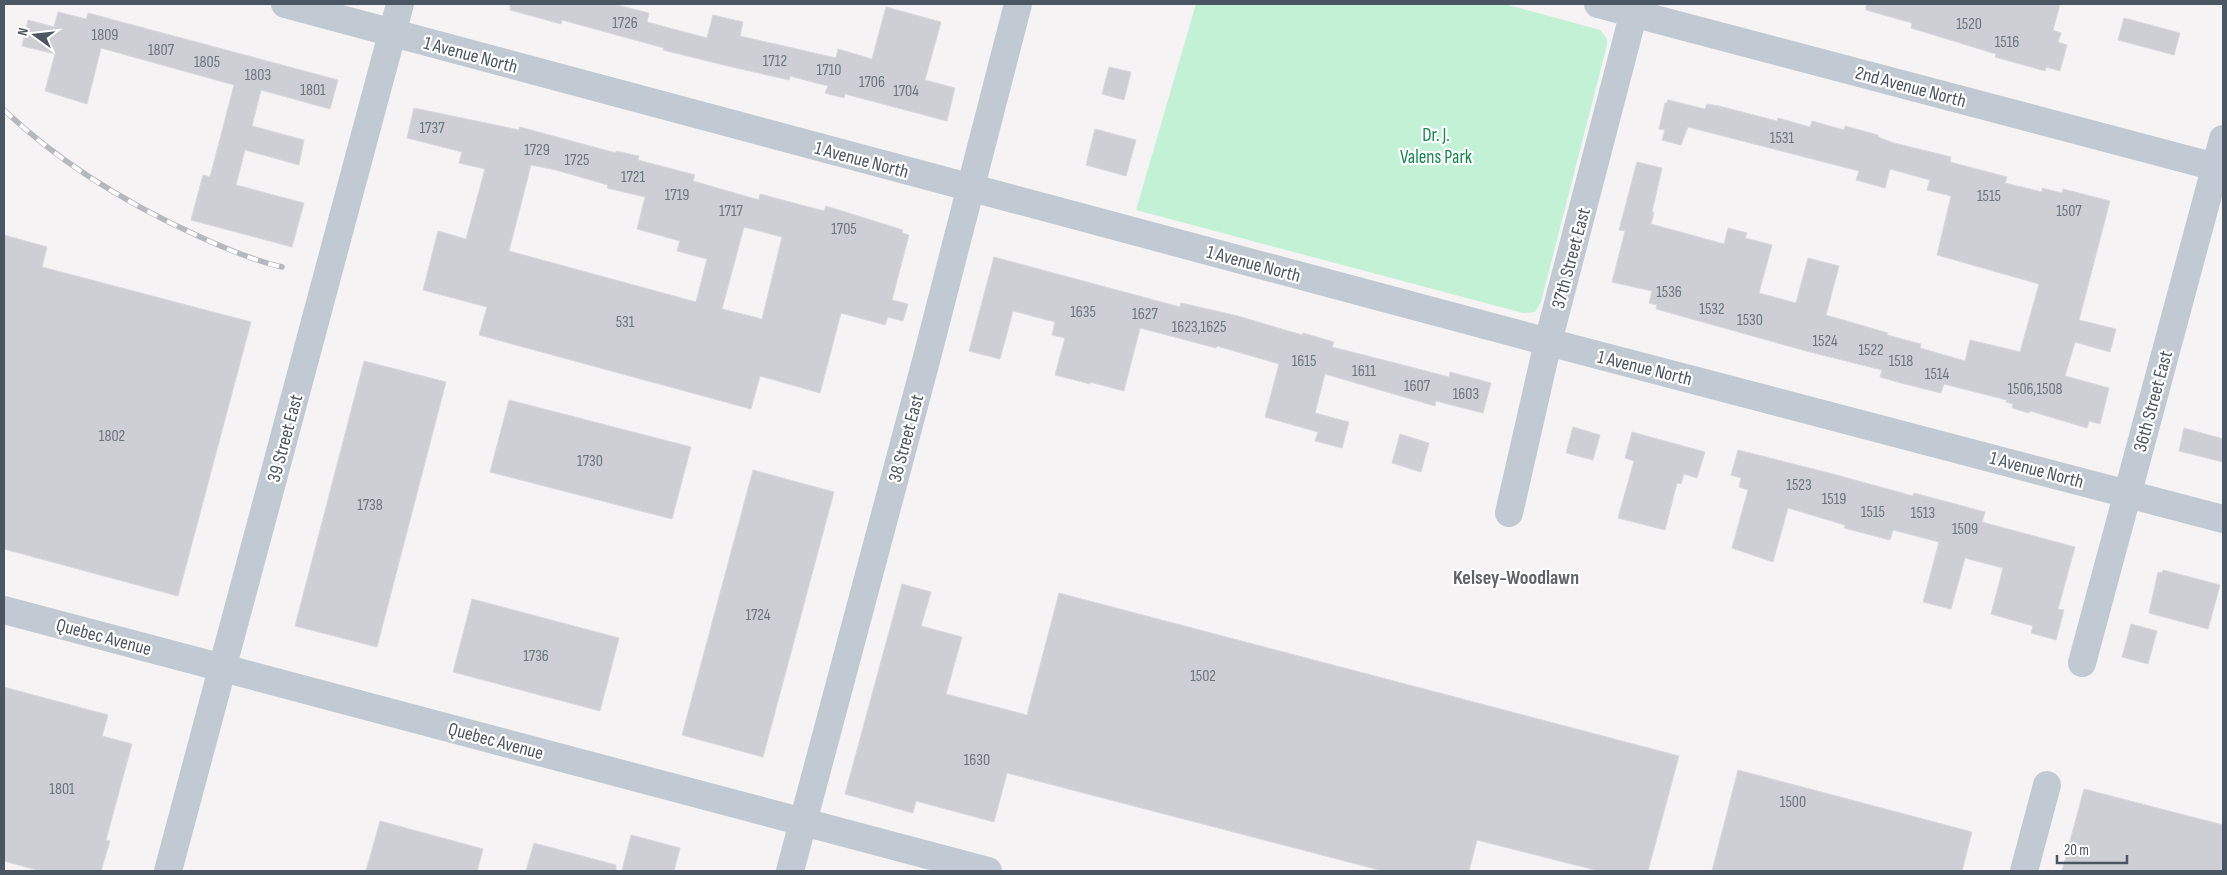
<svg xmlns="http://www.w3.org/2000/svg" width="2227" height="875" viewBox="0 0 2227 875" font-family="'Sofia Sans Condensed',sans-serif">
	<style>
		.green { fill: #c3f1d5 }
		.building { fill: #cdcfd5; stroke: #d7d9de; fill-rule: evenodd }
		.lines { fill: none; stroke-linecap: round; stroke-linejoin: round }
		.minor { stroke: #c1cad2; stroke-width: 28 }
		.rail-casing { stroke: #b5b8bd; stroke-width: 5.5 }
		.rail { stroke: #fff; stroke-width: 4; stroke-dasharray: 11; stroke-linecap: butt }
		.labels { text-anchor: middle; stroke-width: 4.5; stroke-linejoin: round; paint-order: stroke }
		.number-label { font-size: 16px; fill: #6b747e }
		.street-label { font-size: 19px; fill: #4a5661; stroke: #fff }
		.park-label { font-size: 19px; fill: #17864f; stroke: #fff }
		.neighbourhood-label { font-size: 20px; font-weight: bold; fill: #5f6368; stroke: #fff }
	</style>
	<rect width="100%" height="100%" fill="#f5f3f3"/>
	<!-- green -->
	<path class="green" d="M 1196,4 L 1505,4 L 1600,30 L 1607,39 L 1607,45 L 1541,302 L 1535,312 L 1523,313 L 1136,210 Z"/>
	<!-- building -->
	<path class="building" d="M 510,4 L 613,4 L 649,13 L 647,22 L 707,38 L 713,15 L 743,22 L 740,36 L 836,58 L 838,49 L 872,59 L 886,7 L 941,22 L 925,80 L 955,88 L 947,121 L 845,94 L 844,98 L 825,93 L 828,86 L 790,76 L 789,80 L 732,67 L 663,50 L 664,48 L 562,20 L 561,24 L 510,10 Z
		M 1866,4 L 2060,4 L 2053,30 L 2061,33 L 2058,42 L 2067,45 L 2060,71 L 2046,67 L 2045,71 L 1995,57 L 1996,54 L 1911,28 L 1912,23 L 1866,10 Z
		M 58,12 L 86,19 L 88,13 L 338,80 L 330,109 L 261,90 L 252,126 L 304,140 L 299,165 L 245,150 L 236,185 L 304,203 L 292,247 L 191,220 L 203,175 L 210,177 L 234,85 L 101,48 L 87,104 L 45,91 L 55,54 L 22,46 L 28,20 L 54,27 Z
		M 2124,18 L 2180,33 L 2174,55 L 2118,40 Z
		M 1109,67 L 1131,72 L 1124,100 L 1102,94 Z
		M 1668,100 L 1705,109 L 1707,104 L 1719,106 L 1777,121 L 1778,118 L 1810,127 L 1812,121 L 1844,130 L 1845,126 L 1878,135 L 1878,137 L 1894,143 L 1951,157 L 1950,162 L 2007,177 L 2005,183 L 2042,192 L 2042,188 L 2062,193 L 2063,189 L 2110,201 L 2079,320 L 2116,329 L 2110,352 L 2075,342 L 2065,376 L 2109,388 L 2100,424 L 2089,421 L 2087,428 L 2030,411 L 2029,413 L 2012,408 L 2013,404 L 2006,402 L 2007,400 L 1944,384 L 1941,393 L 1901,383 L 1880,377 L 1882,370 L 1806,351 L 1656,309 L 1657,305 L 1649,303 L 1652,291 L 1612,282 L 1625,231 L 1619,230 L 1637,162 L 1662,168 L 1652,212 L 1654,212 L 1651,224 L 1724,244 L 1728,228 L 1747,233 L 1745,238 L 1772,245 L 1759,293 L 1796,303 L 1808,258 L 1839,266 L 1826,315 L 1888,333 L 1887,335 L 1921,344 L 1920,348 L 1965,361 L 1970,340 L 2020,352 L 2039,284 L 1937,255 L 1951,196 L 1927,190 L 1930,180 L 1890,169 L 1885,188 L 1856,180 L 1859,171 L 1688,127 L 1681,145 L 1662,140 L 1665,130 L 1659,129 L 1665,103 L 1667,103 Z
		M 414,108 L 519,130 L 520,127 L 616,153 L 616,151 L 639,156 L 638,160 L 695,175 L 693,181 L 759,200 L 760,194 L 824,211 L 826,206 L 903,230 L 902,233 L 909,235 L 892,300 L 908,304 L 903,321 L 888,317 L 885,325 L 841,313 L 820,393 L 760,376 L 751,409 L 479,335 L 487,307 L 423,290 L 438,231 L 466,239 L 485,169 L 459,163 L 462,152 L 407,138 ZM 531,165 L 556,170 L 608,185 L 607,188 L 645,197 L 637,229 L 680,241 L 677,251 L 707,259 L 696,302 L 509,251 ZM 744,227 L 782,237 L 762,319 L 722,309 Z
		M 1095,129 L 1136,140 L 1126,176 L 1086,165 Z
		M 4,235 L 47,247 L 42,267 L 251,322 L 178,596 L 4,549 Z
		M 994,257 L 1180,307 L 1181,303 L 1238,316 L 1302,335 L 1303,333 L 1334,342 L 1332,347 L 1399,364 L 1449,377 L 1450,372 L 1491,383 L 1483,413 L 1436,401 L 1435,406 L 1325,374 L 1315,413 L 1349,422 L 1342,448 L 1315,441 L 1318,432 L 1265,417 L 1279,364 L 1217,346 L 1216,348 L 1140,328 L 1124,391 L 1090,382 L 1090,384 L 1055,375 L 1065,338 L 1052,335 L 1055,322 L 1013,311 L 1000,359 L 969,351 Z
		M 364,361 L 446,382 L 377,647 L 295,626 Z
		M 509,400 L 691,447 L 672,519 L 490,472 Z
		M 1573,427 L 1600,435 L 1593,460 L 1566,453 Z
		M 2184,428 L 2223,439 L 2223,462 L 2179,451 Z
		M 1632,432 L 1705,452 L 1697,478 L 1684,474 L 1681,484 L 1677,483 L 1665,530 L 1618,518 L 1634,461 L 1625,458 Z
		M 1400,434 L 1429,443 L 1421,472 L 1392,463 Z
		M 1738,450 L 1833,474 L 1913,496 L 1914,493 L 1985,512 L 1982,522 L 2075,547 L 2058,609 L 2064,610 L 2056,640 L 2031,633 L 2033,626 L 1991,614 L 2003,568 L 1965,558 L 1951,609 L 1923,602 L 1939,542 L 1893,530 L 1890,540 L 1844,528 L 1845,525 L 1788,508 L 1773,562 L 1732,548 L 1748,490 L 1739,487 L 1741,478 L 1731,475 Z
		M 753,470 L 834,492 L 763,757 L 682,735 Z
		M 2163,570 L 2220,585 L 2208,629 L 2149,613 L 2158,572 L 2162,573 Z
		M 902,584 L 931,592 L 921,626 L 962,637 L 946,694 L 1027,715 L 1059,593 L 1679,756 L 1648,871 L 1599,871 L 1477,840 L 1469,871 L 1383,871 L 1007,773 L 994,822 L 916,801 L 913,813 L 845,794 Z
		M 472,599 L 619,638 L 600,711 L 453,672 Z
		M 2131,624 L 2157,631 L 2148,664 L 2122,657 Z
		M 4,687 L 108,715 L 102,736 L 132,744 L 106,840 L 110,841 L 101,871 L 40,871 L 4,861 Z
		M 1738,770 L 1972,832 L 1962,871 L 1712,871 Z
		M 2084,789 L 2223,825 L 2223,871 L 2062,871 Z
		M 380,821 L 483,849 L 477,871 L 366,871 Z
		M 631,835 L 680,848 L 674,871 L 622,871 Z
		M 534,843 L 616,865 L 616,871 L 526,871 Z"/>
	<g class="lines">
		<!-- minor -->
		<path class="minor" d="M 285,4 L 1548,342 L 2223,519
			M 1598,4 L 2223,169
			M 1509,513 L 1548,342 L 1636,4
			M 4,610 L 988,871
			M 2082,663 L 2223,139
			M 168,871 L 400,4
			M 790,871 L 927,357 L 1018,4
			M 2024,871 L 2047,785"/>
		<!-- rail casing -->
		<g class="rail-casing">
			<path id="rail" d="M 4,110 C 60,163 126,203 196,235 C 224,248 252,260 282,267"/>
		</g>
		<!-- rail -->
		<use href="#rail" class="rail"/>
	</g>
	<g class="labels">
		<!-- number labels -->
		<g class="number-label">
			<text x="625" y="28">1726</text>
			<text x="1969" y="29">1520</text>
			<text x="105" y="40">1809</text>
			<text x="2007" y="47">1516</text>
			<text x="161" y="55">1807</text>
			<text x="775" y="66">1712</text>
			<text x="207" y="67">1805</text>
			<text x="829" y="75">1710</text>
			<text x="258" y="80">1803</text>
			<text x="872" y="87">1706</text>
			<text x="313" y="95">1801</text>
			<text x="906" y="96">1704</text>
			<text x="432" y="133">1737</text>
			<text x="1782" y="143">1531</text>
			<text x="537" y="155">1729</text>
			<text x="577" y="165">1725</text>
			<text x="633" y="182">1721</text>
			<text x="677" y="200">1719</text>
			<text x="1989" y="201">1515</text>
			<text x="731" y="216">1717</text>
			<text x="2069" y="216">1507</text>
			<text x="844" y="234">1705</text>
			<text x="1669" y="297">1536</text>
			<text x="1712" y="314">1532</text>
			<text x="1083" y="317">1635</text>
			<text x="1145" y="319">1627</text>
			<text x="1750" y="325">1530</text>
			<text x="625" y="327">531</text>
			<text x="1199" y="332">1623,1625</text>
			<text x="1825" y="346">1524</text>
			<text x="1871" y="355">1522</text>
			<text x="1304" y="366">1615</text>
			<text x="1901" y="366">1518</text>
			<text x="1364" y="376">1611</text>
			<text x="1937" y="379">1514</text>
			<text x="1417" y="391">1607</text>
			<text x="2035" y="394">1506,1508</text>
			<text x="1466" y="399">1603</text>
			<text x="112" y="441">1802</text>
			<text x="590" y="466">1730</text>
			<text x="1799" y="490">1523</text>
			<text x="1834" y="504">1519</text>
			<text x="370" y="510">1738</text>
			<text x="1873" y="517">1515</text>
			<text x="1923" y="518">1513</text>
			<text x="1965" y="534">1509</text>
			<text x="758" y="620">1724</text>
			<text x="536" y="661">1736</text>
			<text x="1203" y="681">1502</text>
			<text x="977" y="765">1630</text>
			<text x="62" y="794">1801</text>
			<text x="1793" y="807">1500</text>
		</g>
		<!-- street labels -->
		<g class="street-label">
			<text transform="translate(471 54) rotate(15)" y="7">1 Avenue North</text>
			<text transform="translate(1911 86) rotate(15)" y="7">2nd Avenue North</text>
			<text transform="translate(862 159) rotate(15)" y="7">1 Avenue North</text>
			<text transform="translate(1570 258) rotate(-75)" y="7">37th Street East</text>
			<text transform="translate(1254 263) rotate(15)" y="7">1 Avenue North</text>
			<text transform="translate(1645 367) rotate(14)" y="7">1 Avenue North</text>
			<text transform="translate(2152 401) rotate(-75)" y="7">36th Street East</text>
			<text transform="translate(284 438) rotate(-75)" y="7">39 Street East</text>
			<text transform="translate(905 438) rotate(-75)" y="7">38 Street East</text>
			<text transform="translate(2037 469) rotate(15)" y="7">1 Avenue North</text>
			<text transform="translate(104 636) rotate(15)" y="7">Quebec Avenue</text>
			<text transform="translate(496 740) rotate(15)" y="7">Quebec Avenue</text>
		</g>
		<!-- park labels -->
		<g class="park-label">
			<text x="1436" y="141">Dr. J.<tspan x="1436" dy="22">Valens Park</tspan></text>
		</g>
		<!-- neighbourhood labels -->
		<g class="neighbourhood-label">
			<text x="1516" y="584">Kelsey-Woodlawn</text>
		</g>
	</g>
	<!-- border -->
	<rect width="2227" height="875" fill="none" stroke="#4a5661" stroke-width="10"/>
	<!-- north arrow -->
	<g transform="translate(35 35) rotate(285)" stroke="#ffffff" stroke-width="4" paint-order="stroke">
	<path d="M0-4L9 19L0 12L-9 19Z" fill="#4a5661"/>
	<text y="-8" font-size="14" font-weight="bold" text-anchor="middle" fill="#4a5661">N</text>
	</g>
	<!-- scale -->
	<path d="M2057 855v8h70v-8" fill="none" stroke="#4a5661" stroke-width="2.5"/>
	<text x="2064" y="855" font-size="15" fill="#4a5661" stroke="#ffffff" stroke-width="4" paint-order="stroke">20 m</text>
</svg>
